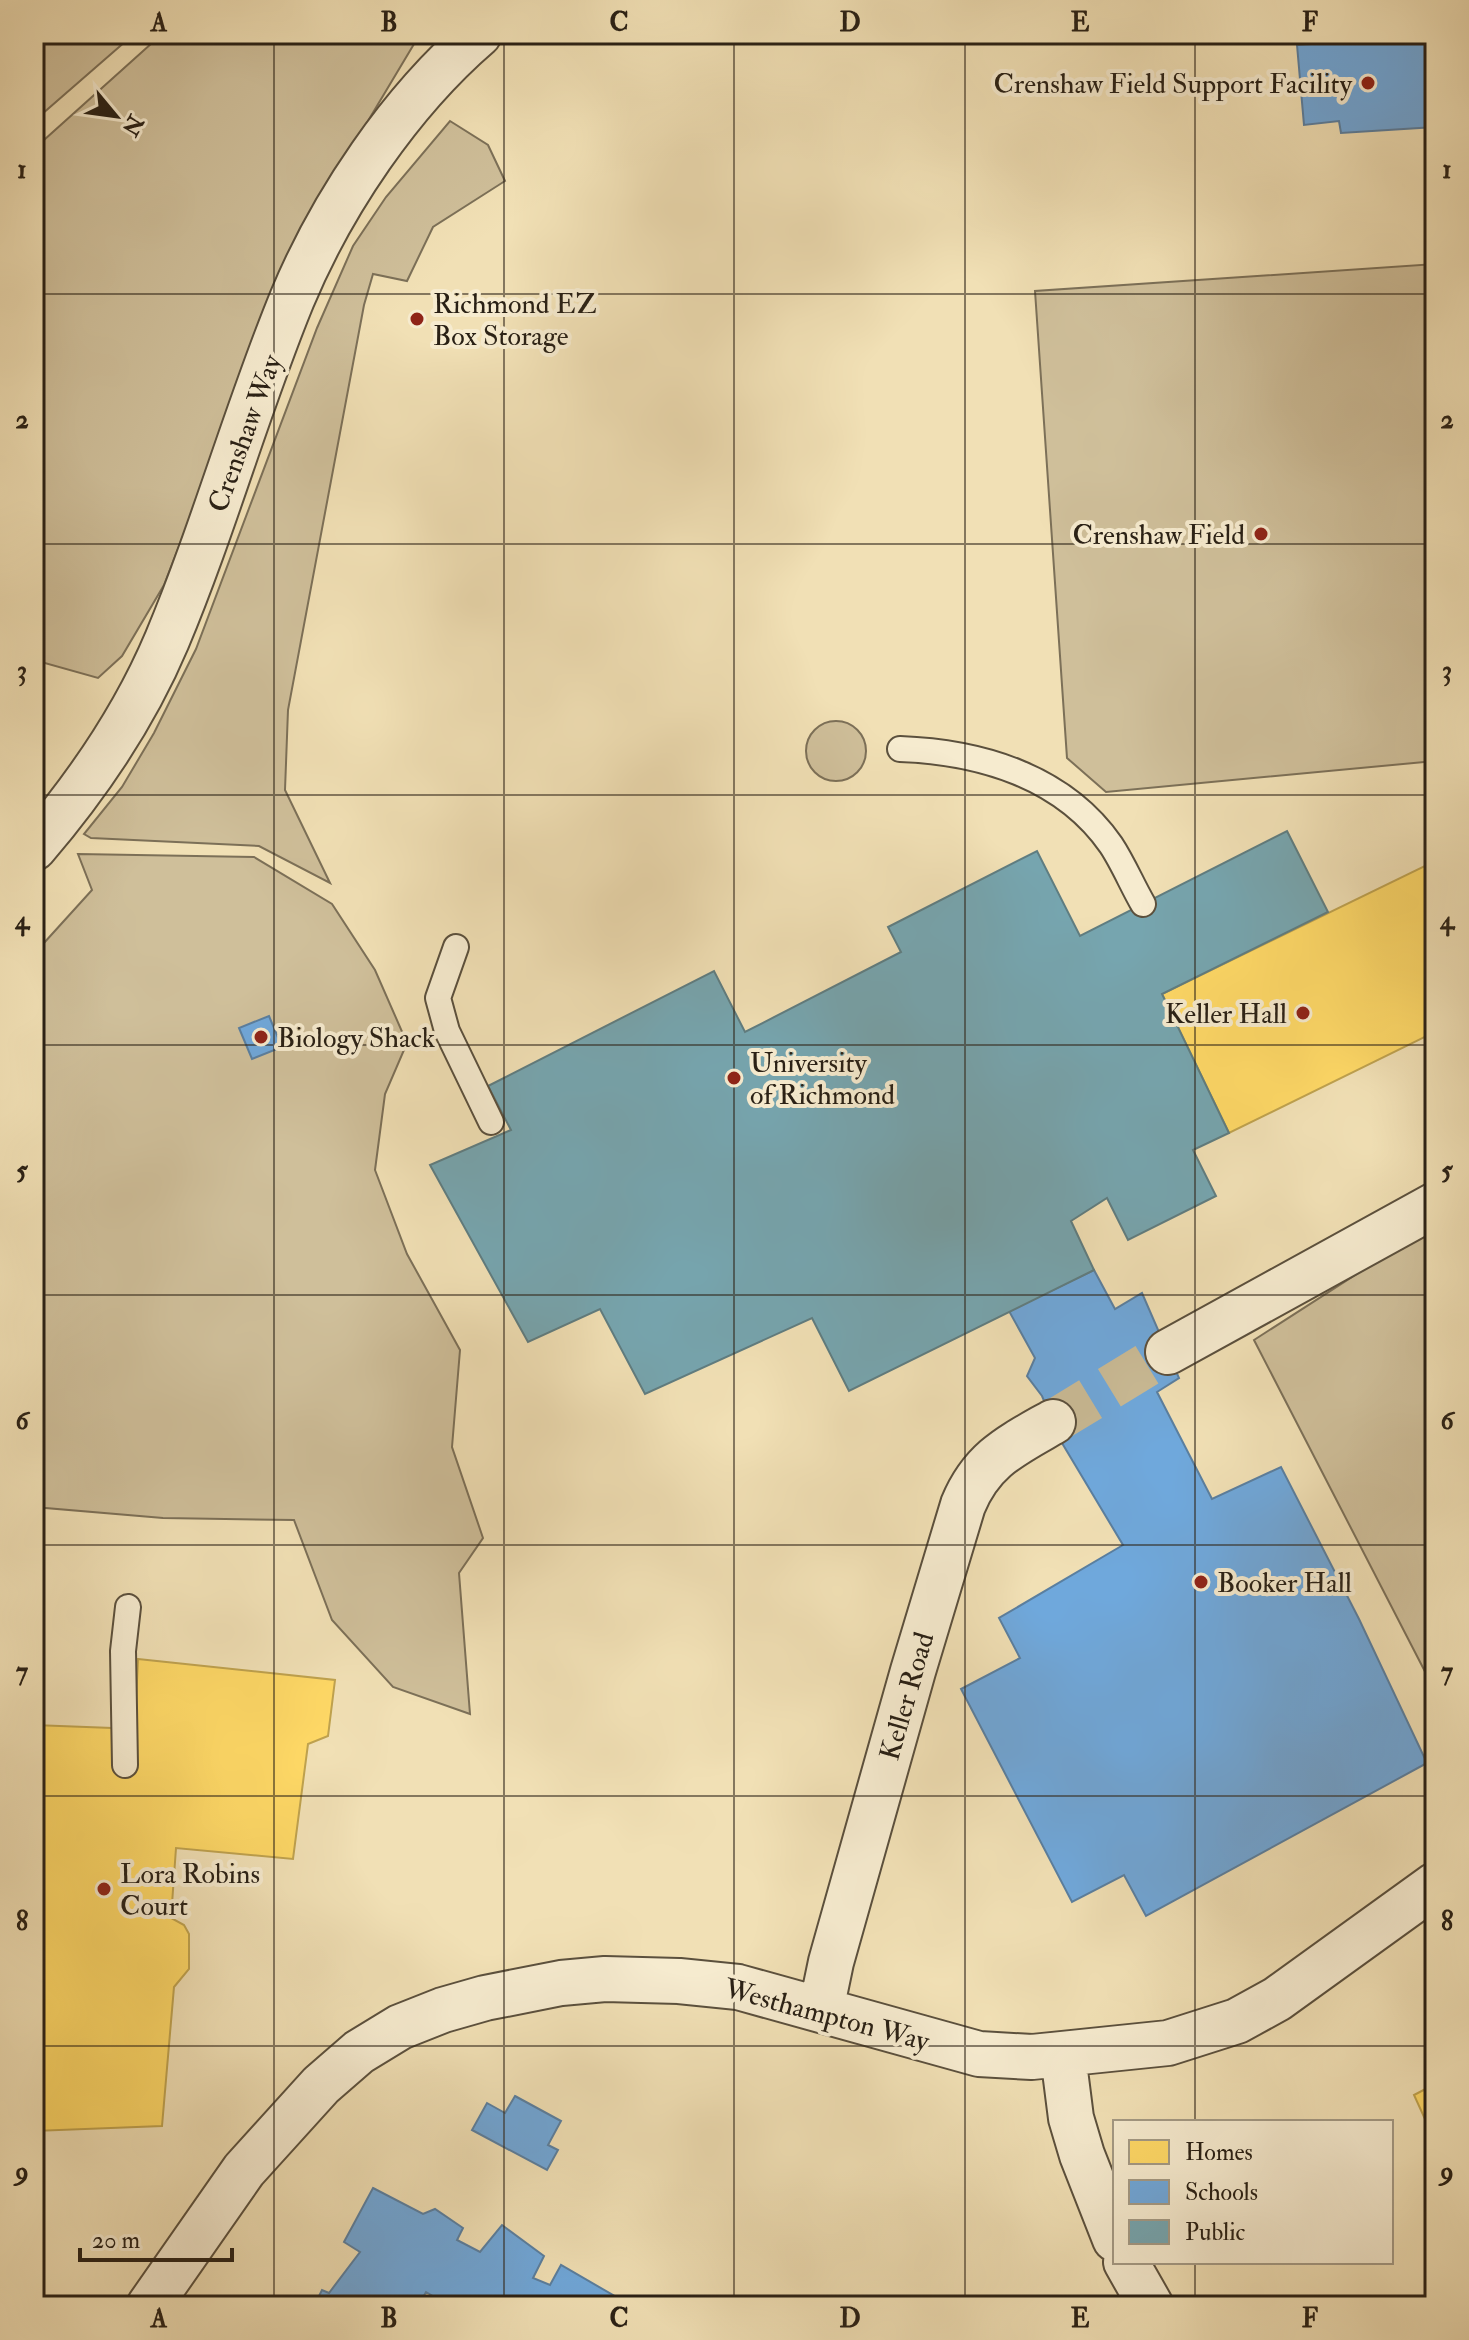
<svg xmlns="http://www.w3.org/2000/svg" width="1469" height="2340" viewBox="0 0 1469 2340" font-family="'IM FELL Double Pica',serif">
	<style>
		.green { fill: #cfbf9a; stroke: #7c7058; stroke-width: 2 }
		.homes { fill: #ffd966; stroke: #bfa24e; stroke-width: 2 }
		.schools { fill: #6fa8dc; stroke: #5a7fa0; stroke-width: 2 }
		.public { fill: #76a5af; stroke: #5f7d81; stroke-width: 2 }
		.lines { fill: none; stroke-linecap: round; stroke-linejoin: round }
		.street-tunnel { stroke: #c9ba95; stroke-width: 44; stroke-dasharray: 44 22; stroke-linecap: butt }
		.lane-casing { stroke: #5b503d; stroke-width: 28 }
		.street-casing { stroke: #5b503d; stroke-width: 48 }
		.lane { stroke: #f6ebcf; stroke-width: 24 }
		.street { stroke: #f6ebcf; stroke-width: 44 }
		.grid { fill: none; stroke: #292015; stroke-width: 2; stroke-opacity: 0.55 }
		.poi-dot { fill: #8f2418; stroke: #f6ebcf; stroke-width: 3 }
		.labels { text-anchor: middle; stroke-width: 8; stroke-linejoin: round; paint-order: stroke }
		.poi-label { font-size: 28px; fill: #292015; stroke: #f6ebcf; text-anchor: start }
		.street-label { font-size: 28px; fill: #292015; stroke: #f6ebcf }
		.neatline { fill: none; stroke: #292015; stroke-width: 3 }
		.grid-label { font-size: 26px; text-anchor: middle; font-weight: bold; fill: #292015 }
	</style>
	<rect width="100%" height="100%" fill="#f1e0b5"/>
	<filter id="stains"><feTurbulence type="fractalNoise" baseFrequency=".0025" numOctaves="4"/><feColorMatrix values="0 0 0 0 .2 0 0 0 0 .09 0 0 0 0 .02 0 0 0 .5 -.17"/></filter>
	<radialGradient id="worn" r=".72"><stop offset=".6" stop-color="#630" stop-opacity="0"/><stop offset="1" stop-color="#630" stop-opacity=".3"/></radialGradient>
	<!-- green -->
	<path class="green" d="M 34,34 L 134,34 L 34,121 Z
		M 162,34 L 420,34 L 298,238 L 164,585 L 122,656 L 98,678 L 34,660 L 34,149 Z
		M 450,121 L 488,145 L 505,181 L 433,227 L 407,281 L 373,274 L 364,305 L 288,710 L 285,790 L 330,883 L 259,846 L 91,838 L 84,834 L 122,787 L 154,733 L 196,649 L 317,328 L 353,246 L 386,197 Z
		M 1435,264 L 1435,761 L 1106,792 L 1067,758 L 1035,291 Z
		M806 751a30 30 0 1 1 60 0a30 30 0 1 1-60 0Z
		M 78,854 L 254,857 L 332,904 L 375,970 L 407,1043 L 385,1094 L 375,1170 L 407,1254 L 460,1350 L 452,1447 L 483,1538 L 459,1573 L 470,1714 L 393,1687 L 332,1620 L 294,1520 L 163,1518 L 34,1507 L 34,954 L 92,890 Z
		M 1435,1230 L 1435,1691 L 1254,1340 L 1366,1268 Z"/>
	<!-- homes -->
	<path class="homes" d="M 1435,861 L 1435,1032 L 1229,1133 L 1162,994 Z
		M 138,1659 L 335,1680 L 328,1736 L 308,1744 L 293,1859 L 176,1848 L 171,1918 L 184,1925 L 189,1934 L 189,1969 L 174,1987 L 162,2126 L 34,2131 L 34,1725 L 112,1728 L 116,1765 L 133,1765 Z
		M 1435,2084 L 1435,2141 L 1414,2095 Z"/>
	<!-- schools -->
	<path class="schools" d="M 1381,34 L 1435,34 L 1435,127 L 1341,133 L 1339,121 L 1304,125 L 1297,45 L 1380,39 Z
		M 269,1016 L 282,1047 L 252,1059 L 239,1028 Z
		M 1094,1270 L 1115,1309 L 1142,1293 L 1179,1378 L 1157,1392 L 1212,1499 L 1281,1467 L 1359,1619 L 1427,1763 L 1146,1916 L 1124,1875 L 1072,1902 L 961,1689 L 1020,1658 L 999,1618 L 1123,1545 L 1062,1443 L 1042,1396 L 1027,1376 L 1035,1358 L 1009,1311 Z
		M 515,2096 L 561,2121 L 548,2145 L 558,2150 L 547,2170 L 472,2130 L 487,2103 L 505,2113 Z
		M 373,2188 L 423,2214 L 435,2209 L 463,2228 L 457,2240 L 480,2252 L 502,2225 L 544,2256 L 533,2278 L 550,2285 L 561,2265 L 632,2306 L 450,2306 L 426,2292 L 418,2306 L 314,2306 L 322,2290 L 329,2293 L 360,2252 L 344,2242 Z"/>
	<!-- public -->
	<path class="public" d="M 1287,831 L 1328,912 L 1162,994 L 1229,1133 L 1193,1150 L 1216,1196 L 1128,1240 L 1107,1198 L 1071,1221 L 1094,1270 L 849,1391 L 812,1318 L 645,1394 L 600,1309 L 528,1342 L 430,1165 L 511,1130 L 488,1086 L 714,971 L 745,1032 L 901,952 L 888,927 L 1037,851 L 1080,936 Z"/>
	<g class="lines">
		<!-- street-tunnel -->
		<path class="street-tunnel" d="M 1053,1422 L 1168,1352"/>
		<!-- lane casing -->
		<g class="lane-casing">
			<path id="lane" d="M 900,749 C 980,752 1063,776 1111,845 C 1123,863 1132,885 1143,904
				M 456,947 L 438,998 L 447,1031 L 491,1122
				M 125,1765 L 123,1651 L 128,1607"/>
		</g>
		<!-- street casing -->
		<g class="street-casing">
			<path id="street" d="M 34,848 C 88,785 135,716 167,640 C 214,528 246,411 292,299 C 332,203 400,102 479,34
				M 1168,1352 L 1435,1205
				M 821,2010 L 831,1962 L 913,1671 L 963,1505 C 982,1459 1011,1446 1053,1422
				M 1063,2055 L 1071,2118 L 1082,2155 L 1115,2239
				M 1126,2262 L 1151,2306
				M 149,2306 L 244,2170 L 321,2085 L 359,2052 L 400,2027 L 443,2010 L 485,1998 L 561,1983 L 605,1979 L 679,1981 L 738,1987 L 979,2054 L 1032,2057 L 1168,2043 L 1237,2021 L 1277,1999 L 1435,1885"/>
		</g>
		<!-- lane -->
		<use href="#lane" class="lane"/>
		<!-- street -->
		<use href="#street" class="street"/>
	</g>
	<!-- grid -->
	<path class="grid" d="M 274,34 L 274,2306M 504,34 L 504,2306M 734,34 L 734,2306M 965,34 L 965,2306M 1195,34 L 1195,2122M 34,294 L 1435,294M 34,544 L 1435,544M 34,795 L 1435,795M 34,1045 L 1435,1045M 34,1295 L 1435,1295M 34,1545 L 1435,1545M 34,1796 L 1435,1796M 34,2046 L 1435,2046M 1195,2262 L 1195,2306"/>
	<!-- markers -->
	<g class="poi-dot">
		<circle cx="1368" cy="83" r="8"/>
		<circle cx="417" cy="319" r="8"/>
		<circle cx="1261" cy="534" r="8"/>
		<circle cx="1303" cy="1013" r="8"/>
		<circle cx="261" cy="1037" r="8"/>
		<circle cx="734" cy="1078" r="8"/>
		<circle cx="1201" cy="1582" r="8"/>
		<circle cx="104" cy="1889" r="8"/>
	</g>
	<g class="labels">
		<!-- poi labels -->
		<g class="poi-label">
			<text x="1352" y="93" text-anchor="end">Crenshaw Field Support Facility</text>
			<text x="433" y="313">Richmond EZ<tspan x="433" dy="32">Box Storage</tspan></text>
			<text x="1245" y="544" text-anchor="end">Crenshaw Field</text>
			<text x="1287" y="1023" text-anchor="end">Keller Hall</text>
			<text x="277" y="1047">Biology Shack</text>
			<text x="750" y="1072">University<tspan x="750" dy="32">of Richmond</tspan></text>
			<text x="1217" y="1592">Booker Hall</text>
			<text x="120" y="1883">Lora Robins<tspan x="120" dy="32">Court</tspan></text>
		</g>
		<!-- street labels -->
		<g class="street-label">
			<text transform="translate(244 433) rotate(-70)" y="10">Crenshaw Way</text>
			<text transform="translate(906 1696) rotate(-74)" y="10">Keller Road</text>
			<text transform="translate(827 2014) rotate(15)" y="10">Westhampton Way</text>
		</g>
	</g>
	<!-- margin -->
	<rect width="1469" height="2340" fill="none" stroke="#f1e0b5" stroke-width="88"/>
	<!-- legend -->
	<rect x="1113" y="2120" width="280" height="144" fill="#f6ebcf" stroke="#a49a85" stroke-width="2"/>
	<rect x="1129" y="2140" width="40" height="24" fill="#ffd966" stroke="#a49a85" stroke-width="2"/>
	<text x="1185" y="2160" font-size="24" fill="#292015">Homes</text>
	<rect x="1129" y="2180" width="40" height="24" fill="#6fa8dc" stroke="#a49a85" stroke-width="2"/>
	<text x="1185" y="2200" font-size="24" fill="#292015">Schools</text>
	<rect x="1129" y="2220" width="40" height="24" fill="#76a5af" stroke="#a49a85" stroke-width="2"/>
	<text x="1185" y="2240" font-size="24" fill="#292015">Public</text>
	<!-- north arrow -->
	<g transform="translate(116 116) rotate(119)" stroke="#f6ebcf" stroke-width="6" paint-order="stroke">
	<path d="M0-6L14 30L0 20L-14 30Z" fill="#292015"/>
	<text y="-12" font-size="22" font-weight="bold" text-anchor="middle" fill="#292015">N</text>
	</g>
	<!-- scale -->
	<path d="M80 2248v12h152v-12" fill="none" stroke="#292015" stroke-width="4"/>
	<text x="92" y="2248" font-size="24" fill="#292015" stroke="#f6ebcf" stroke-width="6" paint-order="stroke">20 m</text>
	<rect x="44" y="44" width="1381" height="2252" class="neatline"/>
	<g class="grid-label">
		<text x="159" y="31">A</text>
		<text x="389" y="31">B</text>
		<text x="619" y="31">C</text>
		<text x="850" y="31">D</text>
		<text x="1080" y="31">E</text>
		<text x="1310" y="31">F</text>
		<text x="22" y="178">1</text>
		<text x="1447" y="178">1</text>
		<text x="22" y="428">2</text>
		<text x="1447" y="428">2</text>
		<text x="22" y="679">3</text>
		<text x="1447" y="679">3</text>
		<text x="22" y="929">4</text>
		<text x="1447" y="929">4</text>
		<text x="22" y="1179">5</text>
		<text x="1447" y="1179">5</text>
		<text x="22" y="1429">6</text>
		<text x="1447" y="1429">6</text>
		<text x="22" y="1680">7</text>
		<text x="1447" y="1680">7</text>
		<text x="22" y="1930">8</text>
		<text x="1447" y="1930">8</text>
		<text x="22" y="2180">9</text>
		<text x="1447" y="2180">9</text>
		<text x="159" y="2327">A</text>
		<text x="389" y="2327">B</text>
		<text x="619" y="2327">C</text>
		<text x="850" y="2327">D</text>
		<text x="1080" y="2327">E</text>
		<text x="1310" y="2327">F</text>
	</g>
	<rect width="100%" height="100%" filter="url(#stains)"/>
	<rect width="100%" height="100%" fill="url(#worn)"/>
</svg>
